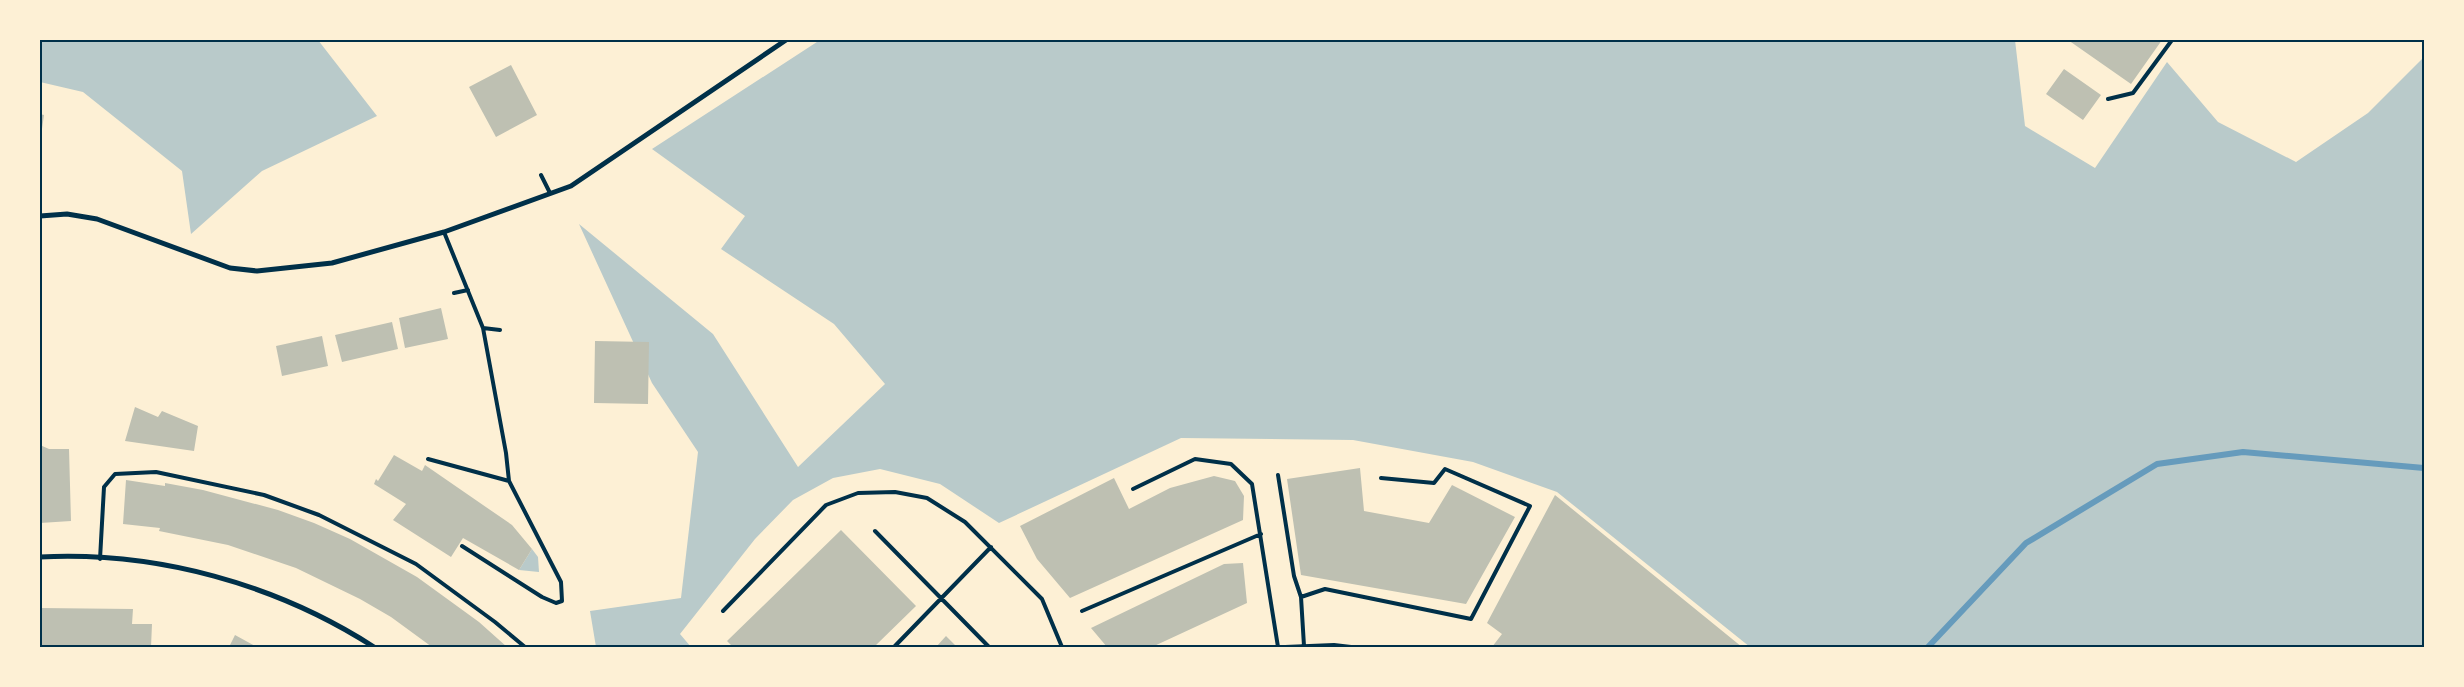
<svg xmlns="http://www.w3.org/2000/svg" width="2464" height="687" viewBox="0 0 2464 687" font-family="Raleway,sans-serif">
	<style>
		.green { fill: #b9caca }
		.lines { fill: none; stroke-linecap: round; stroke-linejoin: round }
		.stream { stroke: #669bbc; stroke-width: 6 }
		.building { fill: #bec0b2 }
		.service { stroke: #003049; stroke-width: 4 }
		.minor { stroke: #003049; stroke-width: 5 }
		.neatline { fill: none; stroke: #003049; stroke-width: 2 }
	</style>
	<rect width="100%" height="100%" fill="#fdf0d5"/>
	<!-- green -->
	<path class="green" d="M 40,40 L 318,40 L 377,116 L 262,171 L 191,234 L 182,171 L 83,92 L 40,82 Z
		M 820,40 L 2015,40 L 2025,126 L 2095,168 L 2167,62 L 2218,122 L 2296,162 L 2368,113 L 2424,57 L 2424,647 L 1750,647 L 1557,492 L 1473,462 L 1353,440 L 1181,438 L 999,523 L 940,484 L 880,469 L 833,478 L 793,500 L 755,539 L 680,634 L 691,647 L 596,647 L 590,611 L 681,598 L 698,452 L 652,383 L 579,224 L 713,334 L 798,467 L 885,384 L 834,324 L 721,249 L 745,216 L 652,149 Z
		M 532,549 L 538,557 L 539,572 L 519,570 Z"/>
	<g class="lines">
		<!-- stream -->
		<path class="stream" d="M 1928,647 L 2026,543 L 2157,464 L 2243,452 L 2424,468"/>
	</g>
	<!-- building -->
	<path class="building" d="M 2068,40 L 2162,40 L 2131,84 Z
		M 511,65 L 537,115 L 496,137 L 469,87 Z
		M 2064,69 L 2101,95 L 2083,120 L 2046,94 Z
		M 40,114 L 44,115 L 41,136 L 40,136 Z
		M 441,308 L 448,339 L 405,348 L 399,318 Z
		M 392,322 L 398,349 L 342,362 L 335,335 Z
		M 322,336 L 328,366 L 282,376 L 276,346 Z
		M 595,341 L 649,342 L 648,404 L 594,403 Z
		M 135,407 L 158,417 L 162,411 L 198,426 L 194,451 L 125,441 Z
		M 40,445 L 49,449 L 69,449 L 71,521 L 40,523 Z
		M 394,455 L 422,471 L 425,465 L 512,525 L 532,549 L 519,570 L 463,538 L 451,557 L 393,520 L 406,504 L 374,484 L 376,479 L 378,481 Z
		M 1360,468 L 1364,511 L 1429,523 L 1452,485 L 1515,517 L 1466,604 L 1301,575 L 1287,479 Z
		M 1214,476 L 1235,481 L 1244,496 L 1243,520 L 1070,598 L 1037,559 L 1020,526 L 1114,478 L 1129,509 L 1170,488 Z
		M 126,480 L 165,486 L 165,483 L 203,490 L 278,510 L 314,523 L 350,539 L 417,577 L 479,622 L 507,647 L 432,647 L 391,617 L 360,599 L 296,568 L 228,545 L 159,531 L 160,528 L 123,524 Z
		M 1555,495 L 1742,647 L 1492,647 L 1502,634 L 1487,623 Z
		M 841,530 L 916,606 L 874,647 L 733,647 L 727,641 Z
		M 1243,563 L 1247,603 L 1152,647 L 1107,647 L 1091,628 L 1224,564 Z
		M 40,608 L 133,609 L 132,624 L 152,624 L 151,647 L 40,647 Z
		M 235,635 L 257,647 L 229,647 Z
		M 946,636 L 957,647 L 936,647 Z"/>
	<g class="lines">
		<!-- service -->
		<path class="service" d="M 2108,99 L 2133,93 L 2172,40
			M 541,175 L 550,193
			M 444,232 L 483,328 L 506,453 L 509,481 L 561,582 L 562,601 L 556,603 L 542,597 L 462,546
			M 454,293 L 468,290
			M 483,328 L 500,330
			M 428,459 L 509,481
			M 1278,475 L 1294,576 L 1301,597 L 1304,646
			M 1133,489 L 1195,459 L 1231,464 L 1252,484 L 1278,647
			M 875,531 L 989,647
			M 100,559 L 104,487 L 115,474 L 156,472 L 264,495 L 319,515 L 416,564 L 495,622 L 525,647
			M 1301,597 L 1325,589 L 1471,619 L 1530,506 L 1445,469 L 1434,483 L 1381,478
			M 723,611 L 826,505 L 858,493 L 895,492 L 927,498 L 965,522 L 1042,599 L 1062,647
			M 1082,611 L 1261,534
			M 894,647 L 991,547
			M 1285,647 L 1334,645 L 1351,647"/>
		<!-- minor -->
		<path class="minor" d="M 40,216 L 67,214 L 97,219 L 230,268 L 257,271 L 332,263 L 444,232 L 571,186 L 786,40
			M 40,557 C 157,551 276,584 374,647"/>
	</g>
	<!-- border -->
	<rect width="2464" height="687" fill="none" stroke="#fdf0d5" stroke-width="82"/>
	<rect x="41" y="41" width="2382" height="605" class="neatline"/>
</svg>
